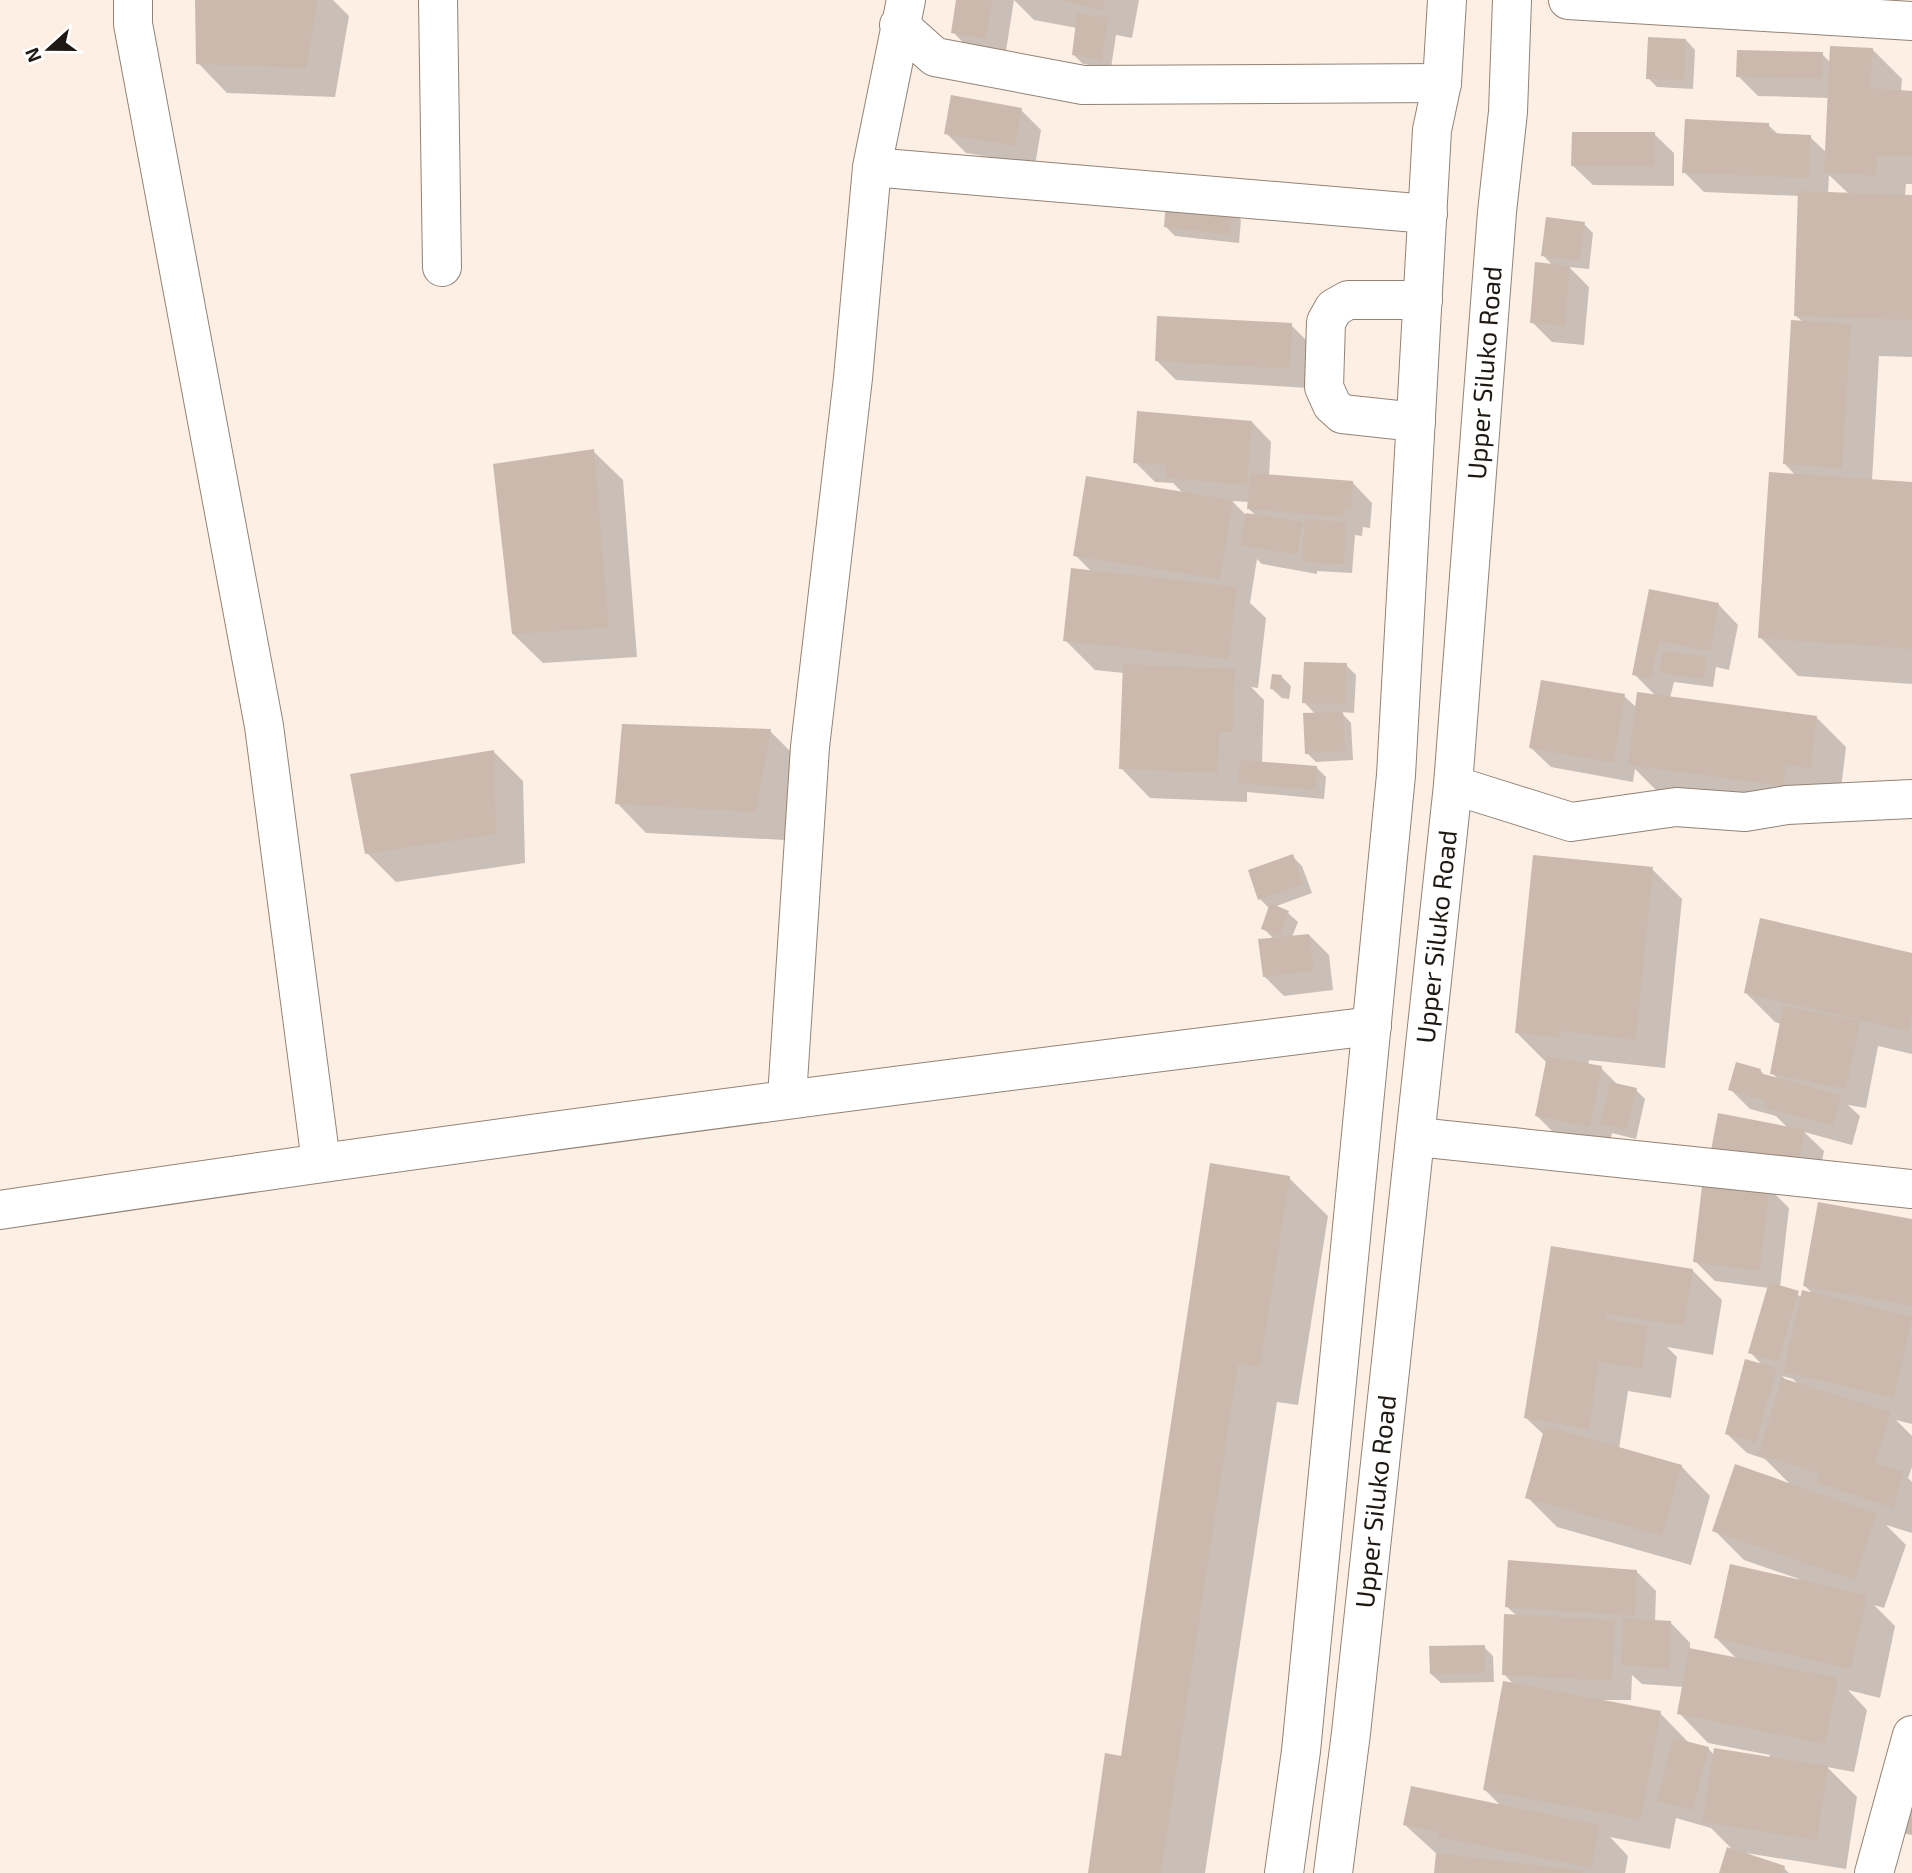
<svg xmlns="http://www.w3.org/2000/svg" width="1912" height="1873" viewBox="0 0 1912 1873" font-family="'Exo 2',sans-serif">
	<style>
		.shadow { fill: #0003; fill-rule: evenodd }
		.building { fill: #cab9ac }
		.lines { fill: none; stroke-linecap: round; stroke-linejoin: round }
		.minor-casing { stroke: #938376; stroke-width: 40 }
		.major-casing { stroke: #938376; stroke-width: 40 }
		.minor { stroke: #fff; stroke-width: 38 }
		.major { stroke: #fff; stroke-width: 38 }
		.labels { text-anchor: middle; stroke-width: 6; stroke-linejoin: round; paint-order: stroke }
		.street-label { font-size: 26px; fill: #1f1914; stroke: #fff }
	</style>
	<rect width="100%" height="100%" fill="#fdefe4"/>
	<!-- shadow -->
	<path class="shadow" d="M 197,0 L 333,0 L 349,16 L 335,97 L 227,93 L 198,63 Z
		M 957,0 L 1139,0 L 1132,38 L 1116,35 L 1111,68 L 1083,64 L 1074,55 L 1077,28 L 1034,20 L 1014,0 L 1005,57 L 972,52 L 953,32 Z
		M 1686,40 L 1695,50 L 1693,89 L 1657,87 L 1648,78 Z
		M 1872,49 L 1902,79 L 1901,92 L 1912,93 L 1912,184 L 1906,184 L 1905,196 L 1912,197 L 1912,357 L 1879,356 L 1872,481 L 1912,484 L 1912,684 L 1798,676 L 1760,637 L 1796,476 L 1785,464 L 1803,322 L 1796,316 L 1800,196 L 1704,192 L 1684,172 L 1768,125 L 1779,135 L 1810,137 L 1827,153 L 1830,98 L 1758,96 L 1738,76 L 1822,54 L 1831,63 ZM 1829,175 L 1849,194 L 1828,194 Z
		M 1021,110 L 1041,130 L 1035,165 L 966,153 L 946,133 Z
		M 1654,134 L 1674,153 L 1674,186 L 1593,185 L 1573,166 Z
		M 1232,210 L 1241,220 L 1239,243 L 1175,236 L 1165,226 Z
		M 1584,224 L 1593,233 L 1589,269 L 1569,267 L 1589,287 L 1584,345 L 1552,342 L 1532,322 L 1553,266 L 1543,255 Z
		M 1291,325 L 1311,345 L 1309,388 L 1176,380 L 1156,360 Z
		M 1252,422 L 1271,442 L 1269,476 L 1353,483 L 1372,503 L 1370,528 L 1363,527 L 1362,536 L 1355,535 L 1352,573 L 1317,571 L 1317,574 L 1262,564 L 1257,559 L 1250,603 L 1266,618 L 1258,688 L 1251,687 L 1264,700 L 1262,763 L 1317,768 L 1326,777 L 1324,799 L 1247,792 L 1247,802 L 1150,798 L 1121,768 L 1124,673 L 1095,670 L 1065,640 L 1092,572 L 1075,555 L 1183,493 L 1173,483 L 1155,482 L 1135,462 ZM 1232,501 L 1249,502 L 1249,509 L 1256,516 L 1245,514 Z
		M 593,451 L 623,480 L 637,657 L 543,663 L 513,634 Z
		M 1651,591 L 1719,605 L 1738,625 L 1729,670 L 1716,667 L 1713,687 L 1674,682 L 1670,698 L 1816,717 L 1846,747 L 1840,797 L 1659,793 L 1635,769 L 1633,782 L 1551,767 L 1531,748 L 1624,696 L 1637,708 L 1656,696 L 1634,674 Z
		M 1346,665 L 1356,675 L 1354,713 L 1341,712 L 1351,723 L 1353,760 L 1316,762 L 1307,753 L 1316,715 L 1304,702 Z
		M 1282,677 L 1291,686 L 1289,699 L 1282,698 L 1272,689 Z
		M 770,731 L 799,760 L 785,840 L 646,833 L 617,803 Z
		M 494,752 L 523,781 L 525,863 L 396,882 L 367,853 Z
		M 1292,856 L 1302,866 L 1312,893 L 1274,907 L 1288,913 L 1298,922 L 1292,937 L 1309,935 L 1329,955 L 1333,990 L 1284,996 L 1264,976 L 1274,939 L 1263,928 L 1270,909 L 1260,899 Z
		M 1652,869 L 1682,899 L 1665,1068 L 1589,1060 L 1588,1066 L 1601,1068 L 1619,1086 L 1636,1090 L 1645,1099 L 1636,1139 L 1612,1133 L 1609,1146 L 1557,1136 L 1537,1116 L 1547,1063 L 1517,1033 Z
		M 1912,955 L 1912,1054 L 1878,1046 L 1866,1108 L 1848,1105 L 1860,1116 L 1852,1145 L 1804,1132 L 1824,1151 L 1817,1186 L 1733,1169 L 1788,1128 L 1776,1116 L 1750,1109 L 1730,1089 L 1760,1070 L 1765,1076 L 1778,1079 L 1772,1073 L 1781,1024 L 1775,1022 L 1746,993 Z
		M 1289,1178 L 1328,1216 L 1298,1405 L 1277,1402 L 1205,1873 L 1089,1873 Z
		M 1769,1188 L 1789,1208 L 1780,1287 L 1802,1297 L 1814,1295 L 1805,1286 L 1912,1220 L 1912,1424 L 1896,1420 L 1912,1436 L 1912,1467 L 1908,1478 L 1912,1482 L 1912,1533 L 1886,1525 L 1906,1545 L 1884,1608 L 1874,1605 L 1895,1626 L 1880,1698 L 1848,1690 L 1867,1710 L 1854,1772 L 1827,1767 L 1857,1797 L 1846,1869 L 1746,1853 L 1784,1868 L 1789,1873 L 1721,1873 L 1734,1851 L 1711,1828 L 1676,1818 L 1670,1849 L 1610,1837 L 1628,1856 L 1625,1873 L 1436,1873 L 1438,1855 L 1405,1825 L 1502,1807 L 1484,1789 L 1514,1685 L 1504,1674 L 1517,1616 L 1506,1606 L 1636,1571 L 1656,1591 L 1655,1622 L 1671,1623 L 1690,1643 L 1690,1650 L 1738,1660 L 1716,1638 L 1798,1581 L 1799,1579 L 1744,1560 L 1714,1530 L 1792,1486 L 1765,1459 L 1747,1453 L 1727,1434 L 1764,1367 L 1750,1352 L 1769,1288 L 1715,1281 L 1695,1261 ZM 1782,1376 L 1793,1379 L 1799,1385 L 1787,1381 ZM 1632,1675 L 1642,1684 L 1684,1687 L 1679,1713 L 1708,1743 L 1770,1755 L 1769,1758 L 1714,1755 L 1708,1748 L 1690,1744 L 1660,1713 L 1594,1700 L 1631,1700 Z
		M 1553,1248 L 1692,1270 L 1722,1300 L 1713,1355 L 1667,1347 L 1677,1357 L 1671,1398 L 1628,1391 L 1619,1449 L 1681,1466 L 1710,1496 L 1691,1565 L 1557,1527 L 1527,1497 L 1544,1435 L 1526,1418 Z
		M 1484,1647 L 1493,1656 L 1494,1682 L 1441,1683 L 1431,1674 Z"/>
	<!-- building -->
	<path class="building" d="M 195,0 L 318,0 L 306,68 L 196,64 Z
		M 956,0 L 992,0 L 986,39 L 951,33 Z
		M 1058,0 L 1104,0 L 1103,10 Z
		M 1077,13 L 1108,18 L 1102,60 L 1072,55 Z
		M 1648,37 L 1686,39 L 1684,80 L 1646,79 Z
		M 1830,46 L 1873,48 L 1870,88 L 1912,91 L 1912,157 L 1877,155 L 1876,176 L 1824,172 Z
		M 1737,50 L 1823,52 L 1822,79 L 1736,77 Z
		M 951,95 L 1022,108 L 1015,146 L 944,134 Z
		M 1685,119 L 1769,123 L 1769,133 L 1811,135 L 1809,178 L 1682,173 Z
		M 1572,132 L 1655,132 L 1655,167 L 1571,166 Z
		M 1798,191 L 1912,195 L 1912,320 L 1794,316 Z
		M 1166,200 L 1233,208 L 1230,235 L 1164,227 Z
		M 1546,217 L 1585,222 L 1580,260 L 1541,256 Z
		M 1535,262 L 1570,266 L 1565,326 L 1530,323 Z
		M 1157,316 L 1292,323 L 1290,369 L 1155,361 Z
		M 1791,320 L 1851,324 L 1842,468 L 1783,464 Z
		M 1137,411 L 1252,421 L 1247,485 L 1165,478 L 1166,465 L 1133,463 Z
		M 594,449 L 609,628 L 512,634 L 493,464 Z
		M 1769,472 L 1912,482 L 1912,649 L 1758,638 Z
		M 1250,473 L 1353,481 L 1351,509 L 1344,508 L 1343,517 L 1247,509 Z
		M 1086,476 L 1233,500 L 1220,579 L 1073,556 Z
		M 1246,513 L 1303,522 L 1297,555 L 1240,545 Z
		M 1305,519 L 1346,522 L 1344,564 L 1302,562 Z
		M 1071,568 L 1237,587 L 1229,659 L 1063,641 Z
		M 1649,589 L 1719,603 L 1710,651 L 1659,641 L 1651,679 L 1632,675 Z
		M 1662,651 L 1707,657 L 1704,679 L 1660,673 Z
		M 1304,662 L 1347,663 L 1345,704 L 1302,703 Z
		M 1123,664 L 1235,669 L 1233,732 L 1219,732 L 1218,773 L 1119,769 Z
		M 1272,674 L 1282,675 L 1280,690 L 1270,689 Z
		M 1541,680 L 1625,694 L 1614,763 L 1529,748 Z
		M 1637,692 L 1817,716 L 1811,768 L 1786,765 L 1783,786 L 1628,765 Z
		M 1343,712 L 1345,751 L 1305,754 L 1303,713 Z
		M 622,724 L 771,729 L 756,812 L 615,804 Z
		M 494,750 L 496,834 L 365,854 L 350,774 Z
		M 1240,760 L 1317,766 L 1315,790 L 1238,783 Z
		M 1293,854 L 1303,884 L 1258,900 L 1248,870 Z
		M 1533,855 L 1653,867 L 1636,1040 L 1560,1031 L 1559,1038 L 1515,1033 Z
		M 1270,903 L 1289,911 L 1280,936 L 1261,929 Z
		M 1760,918 L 1912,953 L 1912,1013 L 1908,1031 L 1744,993 Z
		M 1309,934 L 1314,971 L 1263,977 L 1258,939 Z
		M 1783,1006 L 1860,1021 L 1846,1089 L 1770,1074 Z
		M 1547,1056 L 1602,1066 L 1590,1127 L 1535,1116 Z
		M 1736,1062 L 1761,1069 L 1760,1073 L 1841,1095 L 1833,1126 L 1765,1108 L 1766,1101 L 1728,1090 Z
		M 1610,1082 L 1637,1088 L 1627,1130 L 1600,1124 Z
		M 1718,1113 L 1805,1130 L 1798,1167 L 1711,1150 Z
		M 1210,1163 L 1290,1176 L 1260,1367 L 1238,1364 L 1161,1873 L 1088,1873 L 1105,1753 L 1121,1756 Z
		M 1703,1178 L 1770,1186 L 1760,1271 L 1693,1262 Z
		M 1818,1202 L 1912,1219 L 1912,1306 L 1803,1286 Z
		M 1551,1246 L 1693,1269 L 1684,1326 L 1607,1314 L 1606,1319 L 1648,1326 L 1642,1369 L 1599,1362 L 1589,1429 L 1524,1418 Z
		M 1769,1282 L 1799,1291 L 1778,1362 L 1748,1353 Z
		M 1802,1290 L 1912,1317 L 1894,1398 L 1783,1372 Z
		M 1745,1359 L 1777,1368 L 1756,1443 L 1725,1434 Z
		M 1782,1378 L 1891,1412 L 1875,1463 L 1904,1472 L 1893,1508 L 1817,1483 L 1820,1474 L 1758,1454 Z
		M 1545,1426 L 1682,1465 L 1662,1536 L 1525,1498 Z
		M 1735,1464 L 1877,1514 L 1854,1580 L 1712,1531 Z
		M 1508,1560 L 1637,1570 L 1635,1616 L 1505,1607 Z
		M 1730,1564 L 1867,1595 L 1851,1669 L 1714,1638 Z
		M 1504,1614 L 1615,1620 L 1612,1681 L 1502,1675 Z
		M 1623,1618 L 1671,1621 L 1669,1669 L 1621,1665 Z
		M 1485,1645 L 1485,1673 L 1430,1674 L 1429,1646 Z
		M 1689,1648 L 1838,1678 L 1825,1744 L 1677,1714 Z
		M 1503,1681 L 1661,1711 L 1641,1820 L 1483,1790 Z
		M 1673,1738 L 1709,1747 L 1693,1810 L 1657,1801 Z
		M 1714,1748 L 1828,1766 L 1817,1840 L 1702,1822 Z
		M 1411,1786 L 1600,1825 L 1591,1868 L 1438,1837 L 1439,1832 L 1403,1825 Z
		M 1912,1793 L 1912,1835 L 1902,1833 Z
		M 1727,1847 L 1785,1866 L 1783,1873 L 1719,1873 Z
		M 1436,1853 L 1583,1871 L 1583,1873 L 1434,1873 Z"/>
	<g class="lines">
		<!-- minor casing -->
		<g class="minor-casing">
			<path id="minor" d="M 133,0 L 133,24 L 264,726 L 321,1162
				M 438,0 L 442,267
				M 1568,0 L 1912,21
				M 899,25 L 935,57 L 1083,85 L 1442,83
				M 872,167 L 1428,214
				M 1416,422 L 1342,414 L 1332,405 L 1324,387 L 1326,322 L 1334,308 L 1348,300 L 1423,300
				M 1453,785 L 1571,822 L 1676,807 L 1745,812 L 1787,805 L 1912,799
				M 787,1097 L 810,747 L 853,378 L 872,167 L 906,0
				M 1417,1137 L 1912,1189
				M 0,1210 C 457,1141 914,1082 1372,1026
				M 1874,1873 L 1912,1735"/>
		</g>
		<!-- major casing -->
		<g class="major-casing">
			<g id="major">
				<path d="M 1284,1873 L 1301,1751 L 1396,775 L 1432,130 L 1442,83 L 1447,0"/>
				<path id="s1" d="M 1333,1873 L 1351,1733 L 1453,785 L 1497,212 L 1508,112 L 1512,0"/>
			</g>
		</g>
		<!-- minor -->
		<use href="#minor" class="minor"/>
		<!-- major -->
		<use href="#major" class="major"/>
	</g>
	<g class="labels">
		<!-- street labels -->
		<g class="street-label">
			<text dy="9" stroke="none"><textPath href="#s1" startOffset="1508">Upper Siluko Road</textPath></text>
			<text dy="9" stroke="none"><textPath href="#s1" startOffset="942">Upper Siluko Road</textPath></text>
			<text dy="9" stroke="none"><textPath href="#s1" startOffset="374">Upper Siluko Road</textPath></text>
		</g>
	</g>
	<!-- north arrow -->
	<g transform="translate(49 49) rotate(249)" stroke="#ffffff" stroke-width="5" paint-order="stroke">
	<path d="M0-5L12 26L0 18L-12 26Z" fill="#1f1914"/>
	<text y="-10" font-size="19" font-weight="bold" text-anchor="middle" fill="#1f1914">N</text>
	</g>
</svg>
